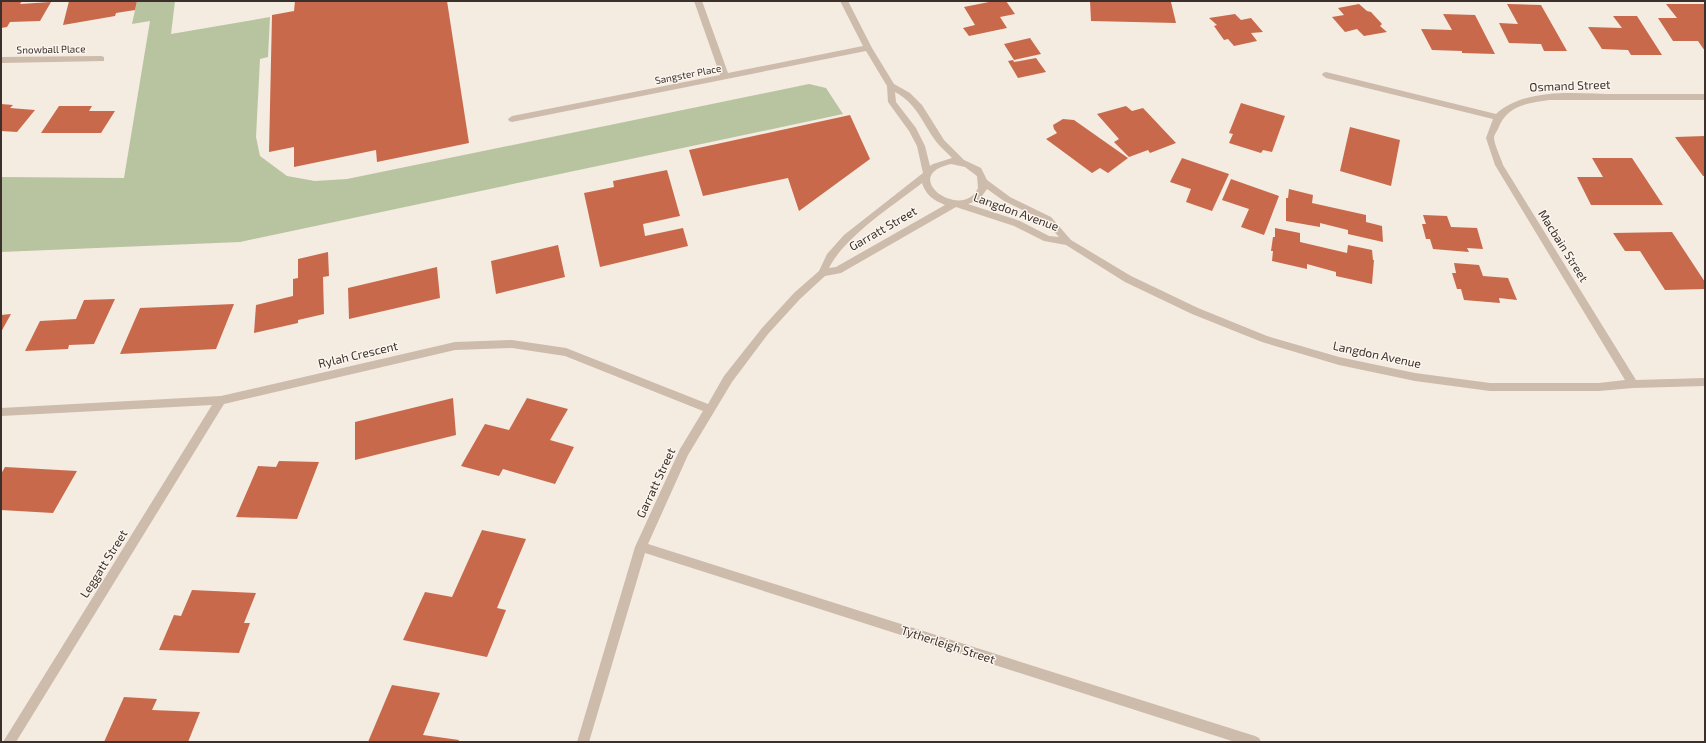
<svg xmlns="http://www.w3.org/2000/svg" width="1706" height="743" viewBox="0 0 1706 743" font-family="'Exo 2',sans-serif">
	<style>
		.green { fill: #b8c4a0 }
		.building { fill: #c8694b }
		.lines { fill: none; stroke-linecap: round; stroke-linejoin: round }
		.minor { fill: #cdbbac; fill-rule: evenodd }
		.labels { text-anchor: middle; stroke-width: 3; stroke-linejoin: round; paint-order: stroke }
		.far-street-label { font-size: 10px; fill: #3b302b; stroke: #fbf5ee }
		.street-label { font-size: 12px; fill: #3b302b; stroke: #fbf5ee }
	</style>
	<rect width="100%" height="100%" fill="#f4ebe1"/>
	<!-- green -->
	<path class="green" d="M 137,1 L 175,1 L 171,34 L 270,17 L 268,57 L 260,59 L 256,137 L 260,156 L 287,176 L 315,181 L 347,179 L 809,84 L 826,88 L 843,114 L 240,242 L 1,252 L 1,177 L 124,178 L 150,21 L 132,24 Z"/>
	<!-- building -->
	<path class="building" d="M 1,1 L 22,1 L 20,4 L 51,2 L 40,21 L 10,22 L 7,27 L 1,28 Z
		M 69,1 L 137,1 L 135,10 L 116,13 L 115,16 L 63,25 Z
		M 295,1 L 447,1 L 469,143 L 377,162 L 376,150 L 294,167 L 294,147 L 269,152 L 272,15 L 294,11 Z
		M 994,1 L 1006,1 L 1015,14 L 1000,17 L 1007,28 L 969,36 L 963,28 L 975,25 L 964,7 Z
		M 1090,1 L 1171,2 L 1176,23 L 1091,21 Z
		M 1359,4 L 1367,11 L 1371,12 L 1382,24 L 1380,26 L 1387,32 L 1364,36 L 1357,29 L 1345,32 L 1332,17 L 1344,15 L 1338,8 Z
		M 1507,4 L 1541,5 L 1567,51 L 1544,51 L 1541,44 L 1509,43 L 1499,23 L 1518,24 Z
		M 1666,4 L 1705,4 L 1705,51 L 1698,41 L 1673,41 L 1658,18 L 1677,18 Z
		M 1235,14 L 1241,20 L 1251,18 L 1263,32 L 1251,33 L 1257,41 L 1234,46 L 1228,39 L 1224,40 L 1214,26 L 1217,25 L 1209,18 Z
		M 1443,14 L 1475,15 L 1495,54 L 1462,53 L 1462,51 L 1432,50 L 1421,29 L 1452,30 Z
		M 1613,16 L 1637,16 L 1662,55 L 1631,55 L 1628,50 L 1602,49 L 1588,27 L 1622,28 Z
		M 1030,38 L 1041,54 L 1014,60 L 1004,44 Z
		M 1036,58 L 1046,72 L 1018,78 L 1008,61 L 1013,60 L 1014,62 Z
		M 1241,103 L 1285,116 L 1272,152 L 1263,150 L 1261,153 L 1229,143 L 1233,134 L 1229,133 Z
		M 1,104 L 13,105 L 10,108 L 35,110 L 17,132 L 1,131 Z
		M 59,106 L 92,106 L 89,111 L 115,111 L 101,133 L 41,133 Z
		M 1126,106 L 1132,111 L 1143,108 L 1176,143 L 1150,153 L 1148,150 L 1129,157 L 1114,142 L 1119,139 L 1097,114 Z
		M 850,115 L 870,159 L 799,211 L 788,178 L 703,196 L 689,150 Z
		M 1063,119 L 1074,120 L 1128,158 L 1108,173 L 1100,168 L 1092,173 L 1046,139 L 1057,133 L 1054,129 L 1053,125 Z
		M 1350,127 L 1400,140 L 1391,186 L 1340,171 Z
		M 1705,136 L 1705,176 L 1703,176 L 1675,137 Z
		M 1182,158 L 1229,174 L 1212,211 L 1186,202 L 1191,189 L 1170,182 Z
		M 1592,158 L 1632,158 L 1663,205 L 1591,205 L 1577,177 L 1603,177 Z
		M 667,170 L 680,216 L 643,224 L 645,236 L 683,228 L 688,246 L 600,267 L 584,193 L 614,187 L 613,181 Z
		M 1231,179 L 1279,196 L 1264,235 L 1241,227 L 1249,209 L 1222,200 Z
		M 1289,189 L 1313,195 L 1312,203 L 1366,215 L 1366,222 L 1382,226 L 1383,242 L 1348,234 L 1348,230 L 1320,223 L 1320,227 L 1286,221 L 1286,198 L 1288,198 Z
		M 1423,215 L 1447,216 L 1451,227 L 1477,228 L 1483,249 L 1467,248 L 1469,252 L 1433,249 L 1430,239 L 1426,239 L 1422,224 L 1426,224 Z
		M 1275,228 L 1300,233 L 1300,242 L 1347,253 L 1348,245 L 1372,250 L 1373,260 L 1374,260 L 1372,284 L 1336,276 L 1336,272 L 1307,264 L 1307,269 L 1272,261 L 1273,251 L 1271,251 L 1273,237 L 1275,237 Z
		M 1672,232 L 1705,282 L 1705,289 L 1665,290 L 1640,251 L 1625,251 L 1613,233 Z
		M 558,245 L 565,277 L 496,294 L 491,261 Z
		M 328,252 L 329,276 L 323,277 L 324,314 L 298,320 L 298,323 L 254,333 L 256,305 L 293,296 L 293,279 L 298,278 L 298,259 Z
		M 1454,263 L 1479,265 L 1483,276 L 1508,278 L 1517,300 L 1499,298 L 1500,303 L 1464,300 L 1461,289 L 1457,289 L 1452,273 L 1456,273 Z
		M 437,267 L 440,298 L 349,319 L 348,288 Z
		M 115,299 L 94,344 L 69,345 L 68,349 L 25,351 L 40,321 L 76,319 L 84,300 Z
		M 234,304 L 216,349 L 120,354 L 140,308 Z
		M 11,314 L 1,332 L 1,315 Z
		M 453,398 L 456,435 L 355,460 L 355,422 Z
		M 527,398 L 568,409 L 550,440 L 574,447 L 555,484 L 503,469 L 499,476 L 461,466 L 485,424 L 509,430 Z
		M 279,461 L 319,462 L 297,519 L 236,517 L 258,466 L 276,467 Z
		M 5,467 L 77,471 L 53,513 L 1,510 L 1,474 Z
		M 482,530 L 526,539 L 497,608 L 506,610 L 487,657 L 403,640 L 425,592 L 452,597 Z
		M 192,590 L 256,593 L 244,623 L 250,623 L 239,653 L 159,650 L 174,615 L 181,616 Z
		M 392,685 L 440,693 L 423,735 L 459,740 L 458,742 L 368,742 Z
		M 124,697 L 157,699 L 152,710 L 200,712 L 188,742 L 104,742 Z"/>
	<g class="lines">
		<!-- minor -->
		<path class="minor" d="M 694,1 L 702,1 L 728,73 L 863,46 L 840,1 L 848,1 L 872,48 L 894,84 L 910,93 L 922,105 L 944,140 L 964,160 L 981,168 L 987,180 L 1010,197 L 1051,217 L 1071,240 L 1131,276 L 1198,308 L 1267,336 L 1339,357 L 1415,373 L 1490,383 L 1599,383 L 1625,380 L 1495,165 L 1486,138 L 1493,119 L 1326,78 L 1322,75 L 1323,73 L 1326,72 L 1496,114 C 1528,86 1578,94 1617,94 C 1646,94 1676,94 1705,94 L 1705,100 L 1549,100 C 1527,103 1506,106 1498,129 C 1497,131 1494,135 1494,138 C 1494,144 1501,158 1503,165 L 1636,380 L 1705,378 L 1705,386 L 1633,388 L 1599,391 L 1490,391 L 1415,381 L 1339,365 L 1262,342 L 1192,314 L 1125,282 L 1066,245 L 1044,241 L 1014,226 L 956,207 L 841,273 L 825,276 L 800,299 L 768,334 L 732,382 L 688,455 L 648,544 L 1255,736 L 1259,738 L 1261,742 L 1235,742 L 645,553 L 589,742 L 577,742 L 635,547 L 680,449 L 703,411 L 565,356 L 512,348 L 455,350 L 224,404 L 16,742 L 3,742 L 212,405 L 1,416 L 1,408 L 221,396 L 455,342 L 512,340 L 566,348 L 708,404 L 724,376 L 762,328 L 794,293 L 819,271 L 827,254 L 844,235 L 923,173 L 917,146 L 909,131 L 888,102 L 887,86 L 866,51 L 512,122 L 509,121 L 508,119 L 512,116 L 720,75 ZM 895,92 C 919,105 923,126 939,145 C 943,149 948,154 952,158 L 933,164 L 930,166 L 925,146 L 916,128 L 896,102 ZM 951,164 L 965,167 L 977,176 L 978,188 C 964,219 909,184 939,168 C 943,166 947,165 951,164 ZM 922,183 C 926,195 933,200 945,205 L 836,267 L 829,268 C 845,236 894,205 922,183 ZM 987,189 L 1004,201 L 1045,221 L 1059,237 L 1049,236 L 1020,221 L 968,204 L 979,200 Z
			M 101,56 L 104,57 L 104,61 L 1,63 L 1,57 Z"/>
	</g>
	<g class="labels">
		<!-- far-street labels -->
		<g class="far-street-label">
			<text transform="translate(51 49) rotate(-1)" y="4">Snowball Place</text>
			<text transform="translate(688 74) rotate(-11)" y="4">Sangster Place</text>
		</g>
		<!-- street labels -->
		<g class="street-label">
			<text transform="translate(1570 86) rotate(-2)" y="4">Osmand Street</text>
			<text transform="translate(1016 212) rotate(20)" y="4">Langdon Avenue</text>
			<text transform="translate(883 229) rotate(-30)" y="4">Garratt Street</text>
			<text transform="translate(1563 246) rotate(58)" y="4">Macbain Street</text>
			<text transform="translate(358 355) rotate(-13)" y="4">Rylah Crescent</text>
			<text transform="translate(1377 355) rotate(12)" y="4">Langdon Avenue</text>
			<text transform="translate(656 483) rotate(-65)" y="4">Garratt Street</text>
			<text transform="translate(104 564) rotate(-58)" y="4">Leggatt Street</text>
			<text transform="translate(948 645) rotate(18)" y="4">Tytherleigh Street</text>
		</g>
	</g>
	<!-- border -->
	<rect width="1706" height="743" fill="none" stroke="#3b302b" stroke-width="4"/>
</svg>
